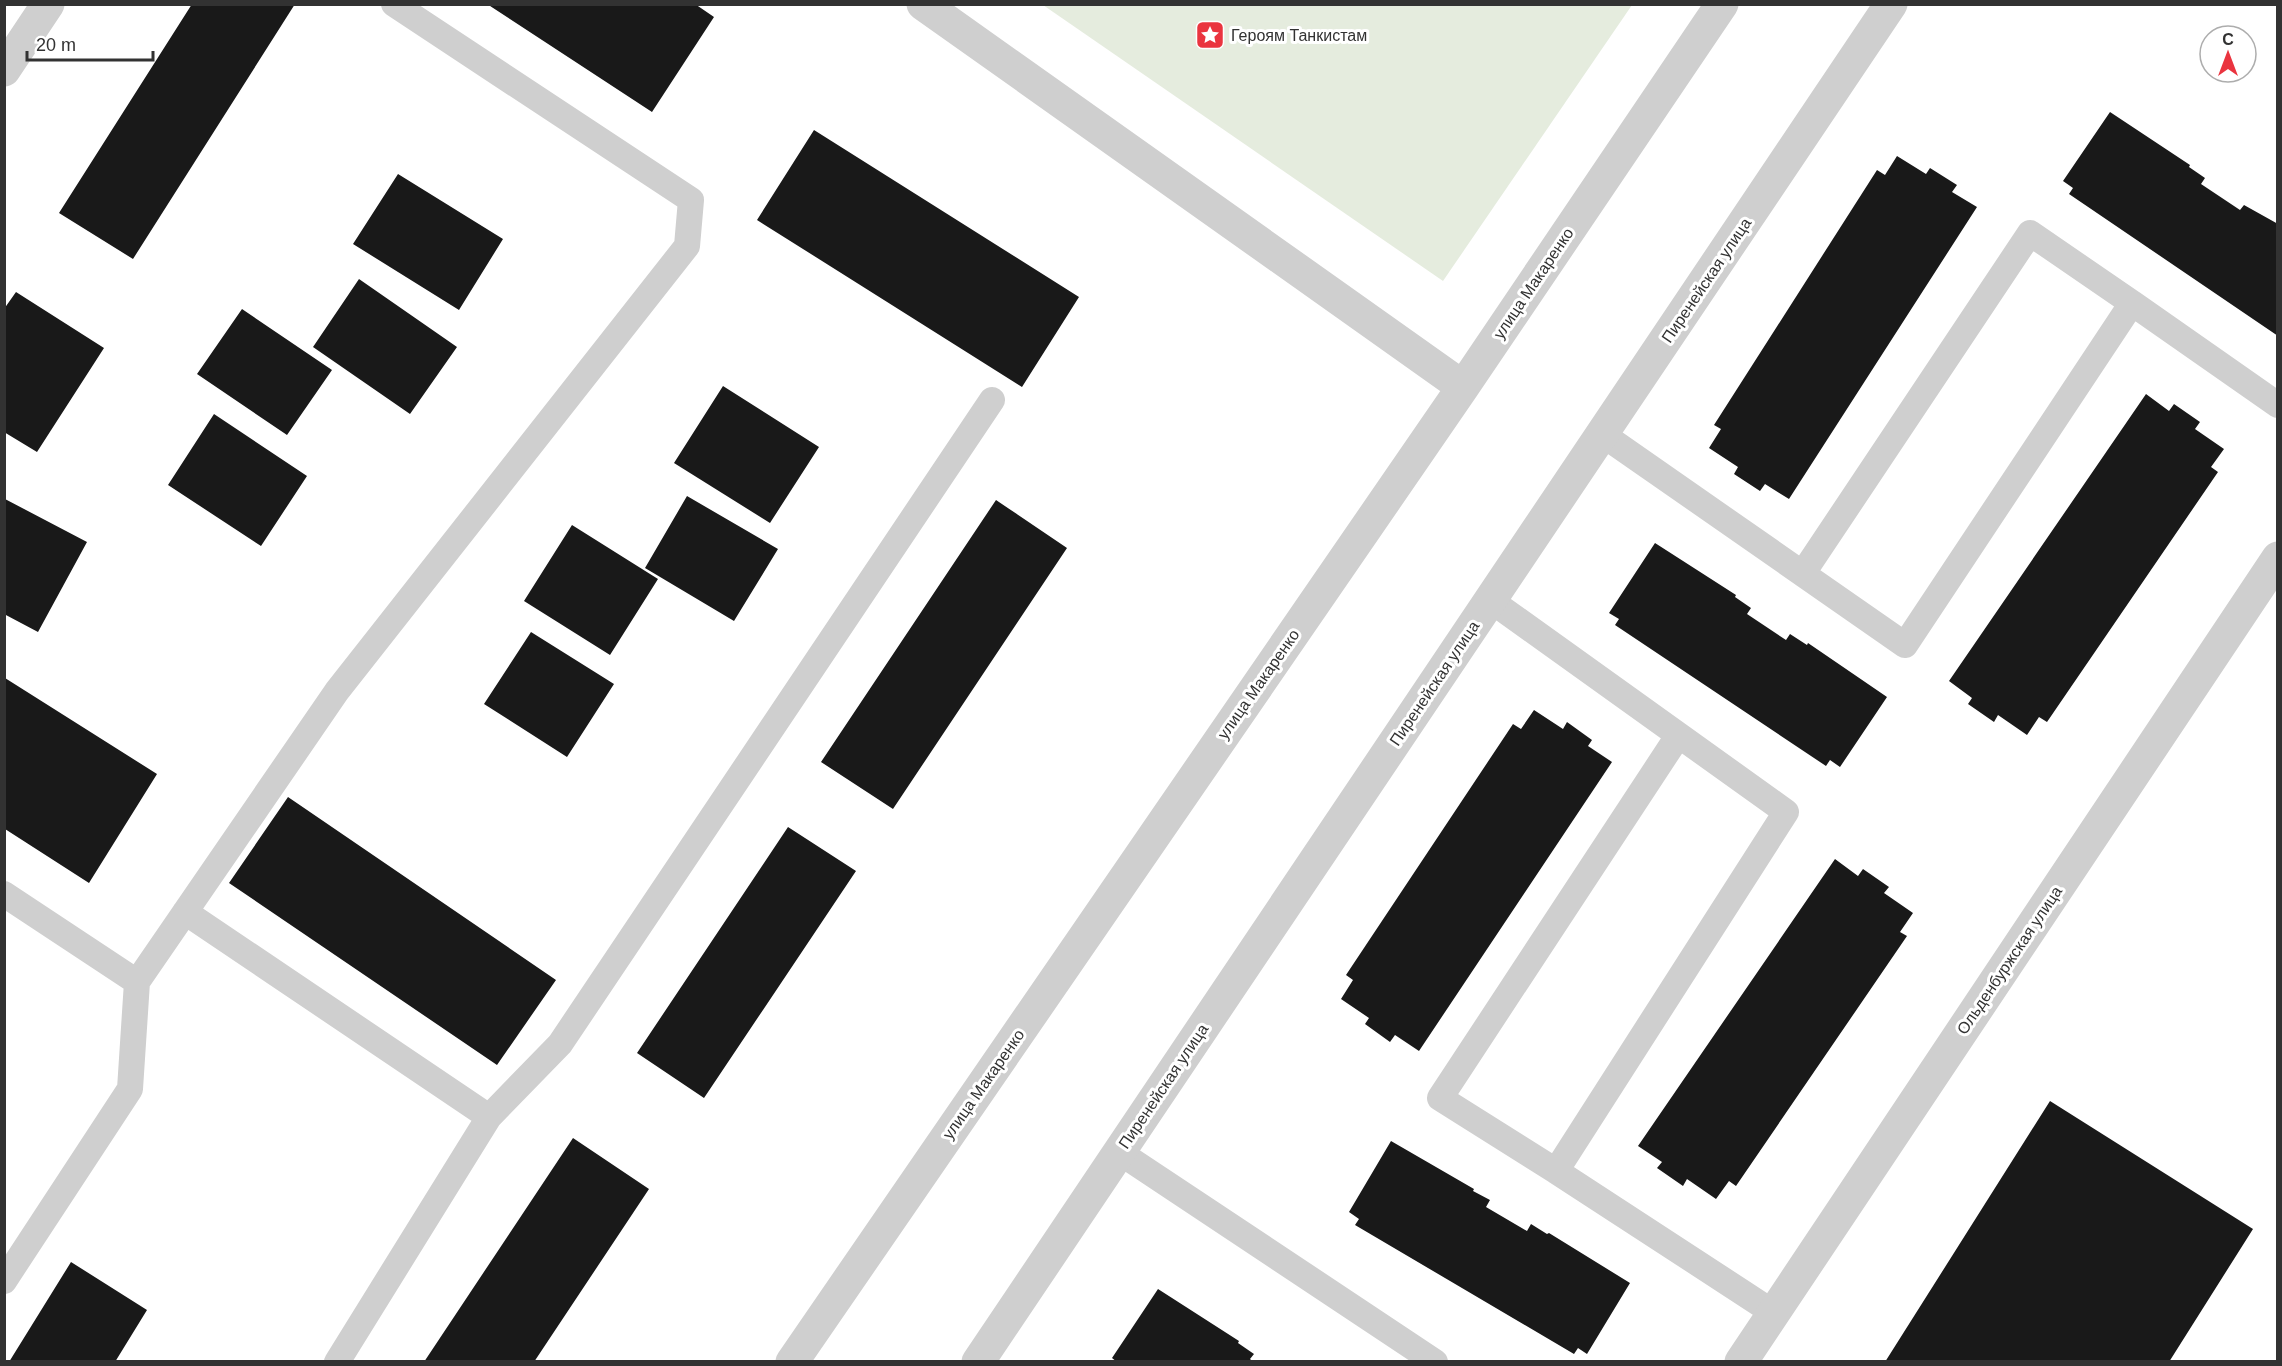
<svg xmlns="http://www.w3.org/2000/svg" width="2282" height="1366" viewBox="0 0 2282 1366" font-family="Arial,sans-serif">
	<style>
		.green { fill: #e5ecde }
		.building { fill: #191919 }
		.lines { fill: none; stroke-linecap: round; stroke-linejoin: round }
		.service { stroke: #cfcfcf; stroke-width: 26 }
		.minor { stroke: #cfcfcf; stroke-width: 33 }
		.labels { text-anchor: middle; stroke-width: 6; stroke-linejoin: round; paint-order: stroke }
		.poi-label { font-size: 16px; fill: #323232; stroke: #fff; text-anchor: start }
		.street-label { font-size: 16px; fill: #323232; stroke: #fff }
	</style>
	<rect width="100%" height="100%" fill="#fff"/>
	<!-- green -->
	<path class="green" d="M 1043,5 L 1632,5 L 1443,281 Z"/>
	<!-- building -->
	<path class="building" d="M 192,4 L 295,4 L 133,259 L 59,213 Z
		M 487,4 L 695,4 L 714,17 L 652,112 Z
		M 2110,112 L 2190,165 L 2189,167 L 2205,178 L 2201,184 L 2240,210 L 2244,205 L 2278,224 L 2278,336 L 2069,194 L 2073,188 L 2063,181 Z
		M 814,130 L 1079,297 L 1022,387 L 757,220 Z
		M 1897,156 L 1926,174 L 1930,168 L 1957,185 L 1952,192 L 1977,207 L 1789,499 L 1765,484 L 1760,491 L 1734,474 L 1738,467 L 1709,448 L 1721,429 L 1714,425 L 1877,170 L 1885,175 Z
		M 398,174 L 503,239 L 459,310 L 353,244 Z
		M 359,279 L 457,347 L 410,414 L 313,347 Z
		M 16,292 L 104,348 L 37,452 L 4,432 L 4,309 Z
		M 242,309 L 332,370 L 287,435 L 197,374 Z
		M 723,386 L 819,447 L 770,523 L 674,463 Z
		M 2146,394 L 2169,411 L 2174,404 L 2200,422 L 2195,429 L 2224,449 L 2211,467 L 2218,472 L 2047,722 L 2039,717 L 2027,735 L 1998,715 L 1994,722 L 1968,704 L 1972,698 L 1949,681 Z
		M 214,414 L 307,476 L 261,546 L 168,485 Z
		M 687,496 L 778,549 L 734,621 L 645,568 Z
		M 5,499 L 87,542 L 38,632 L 4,614 Z
		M 996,500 L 1067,548 L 893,809 L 821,762 Z
		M 572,525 L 658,579 L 610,655 L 524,601 Z
		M 1655,543 L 1736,595 L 1735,597 L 1751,608 L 1747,614 L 1786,640 L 1790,634 L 1807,645 L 1808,643 L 1887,697 L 1840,767 L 1830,760 L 1826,766 L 1615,625 L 1619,619 L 1609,613 Z
		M 531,632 L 614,684 L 567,757 L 484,704 Z
		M 5,678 L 157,774 L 89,883 L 5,829 Z
		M 1534,710 L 1563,729 L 1567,722 L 1592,740 L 1588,746 L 1612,762 L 1419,1051 L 1395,1035 L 1390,1042 L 1365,1024 L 1369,1018 L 1341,999 L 1353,980 L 1346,975 L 1513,724 L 1521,729 Z
		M 288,797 L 556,980 L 497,1065 L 229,883 Z
		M 788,827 L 856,871 L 704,1098 L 637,1053 Z
		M 1835,859 L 1858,876 L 1863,869 L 1889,887 L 1884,893 L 1913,913 L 1900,932 L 1907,936 L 1736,1186 L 1729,1181 L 1716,1199 L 1687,1179 L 1683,1186 L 1657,1168 L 1662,1162 L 1638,1146 Z
		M 2050,1101 L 2253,1229 L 2169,1362 L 1885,1362 Z
		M 573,1138 L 649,1189 L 534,1362 L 424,1362 Z
		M 1391,1141 L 1474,1189 L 1473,1191 L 1490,1200 L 1486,1207 L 1527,1231 L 1531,1224 L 1547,1234 L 1549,1233 L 1630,1283 L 1587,1354 L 1578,1348 L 1574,1354 L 1355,1225 L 1359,1219 L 1349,1212 Z
		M 71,1262 L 147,1310 L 115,1362 L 9,1362 Z
		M 1158,1289 L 1239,1341 L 1238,1343 L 1254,1354 L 1250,1359 L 1253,1362 L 1117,1362 L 1112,1358 Z"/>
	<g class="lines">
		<!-- service -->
		<path class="service" d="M 1602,434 L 1905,645 L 2132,303 L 2278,405
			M 1803,573 L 2030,233 L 2132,303
			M 1490,600 L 1786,812 L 1556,1171 L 1774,1313
			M 4,894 L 137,982 L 337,691 L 687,246 L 691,200 L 394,4
			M 185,912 L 489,1117 L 337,1362
			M 489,1117 L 560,1044 L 992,400
			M 1119,1152 L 1435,1362
			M 1556,1171 L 1440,1098 L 1678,736
			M 4,1281 L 130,1089 L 137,982"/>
		<!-- minor -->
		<path class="minor" d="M 923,4 L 1463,387
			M 4,70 L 48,4
			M 792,1362 L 1463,387 L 1722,4
			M 978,1362 L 1891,4
			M 1741,1362 L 2278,558"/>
	</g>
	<!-- icons -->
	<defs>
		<g id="sight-square" transform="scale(1.5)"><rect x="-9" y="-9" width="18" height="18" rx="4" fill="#ea343f" stroke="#fff"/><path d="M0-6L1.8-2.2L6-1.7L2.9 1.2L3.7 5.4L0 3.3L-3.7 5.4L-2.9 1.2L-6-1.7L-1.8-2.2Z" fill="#fff"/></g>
	</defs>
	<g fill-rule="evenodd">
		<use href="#sight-square" x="1210" y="35"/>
	</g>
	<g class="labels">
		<!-- poi labels -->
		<g class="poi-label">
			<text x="1231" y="41">Героям Танкистам</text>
		</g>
		<!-- street labels -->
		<g class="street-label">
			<text transform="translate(1706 280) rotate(-56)" y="6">Пиренейская улица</text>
			<text transform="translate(1533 283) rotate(-56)" y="6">улица Макаренко</text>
			<text transform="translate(1434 683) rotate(-56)" y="6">Пиренейская улица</text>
			<text transform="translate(1258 684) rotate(-55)" y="6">улица Макаренко</text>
			<text transform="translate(2009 960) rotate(-56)" y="6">Ольденбуржская улица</text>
			<text transform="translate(983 1084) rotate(-55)" y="6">улица Макаренко</text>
			<text transform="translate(1163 1086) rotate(-56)" y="6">Пиренейская улица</text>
		</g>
	</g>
	<!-- border -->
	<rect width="2282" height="1366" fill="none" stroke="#323232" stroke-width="12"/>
	<!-- north arrow -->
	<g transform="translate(2228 54)"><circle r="28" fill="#ffffff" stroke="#adadad" stroke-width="1.5"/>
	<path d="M0-4.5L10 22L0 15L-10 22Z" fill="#ea343f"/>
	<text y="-9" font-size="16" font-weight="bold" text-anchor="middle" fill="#323232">С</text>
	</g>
	<!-- scale -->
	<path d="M27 51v9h126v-9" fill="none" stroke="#323232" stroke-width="3"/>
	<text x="36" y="51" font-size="18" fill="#323232" stroke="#ffffff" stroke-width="4.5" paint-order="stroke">20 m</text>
</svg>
